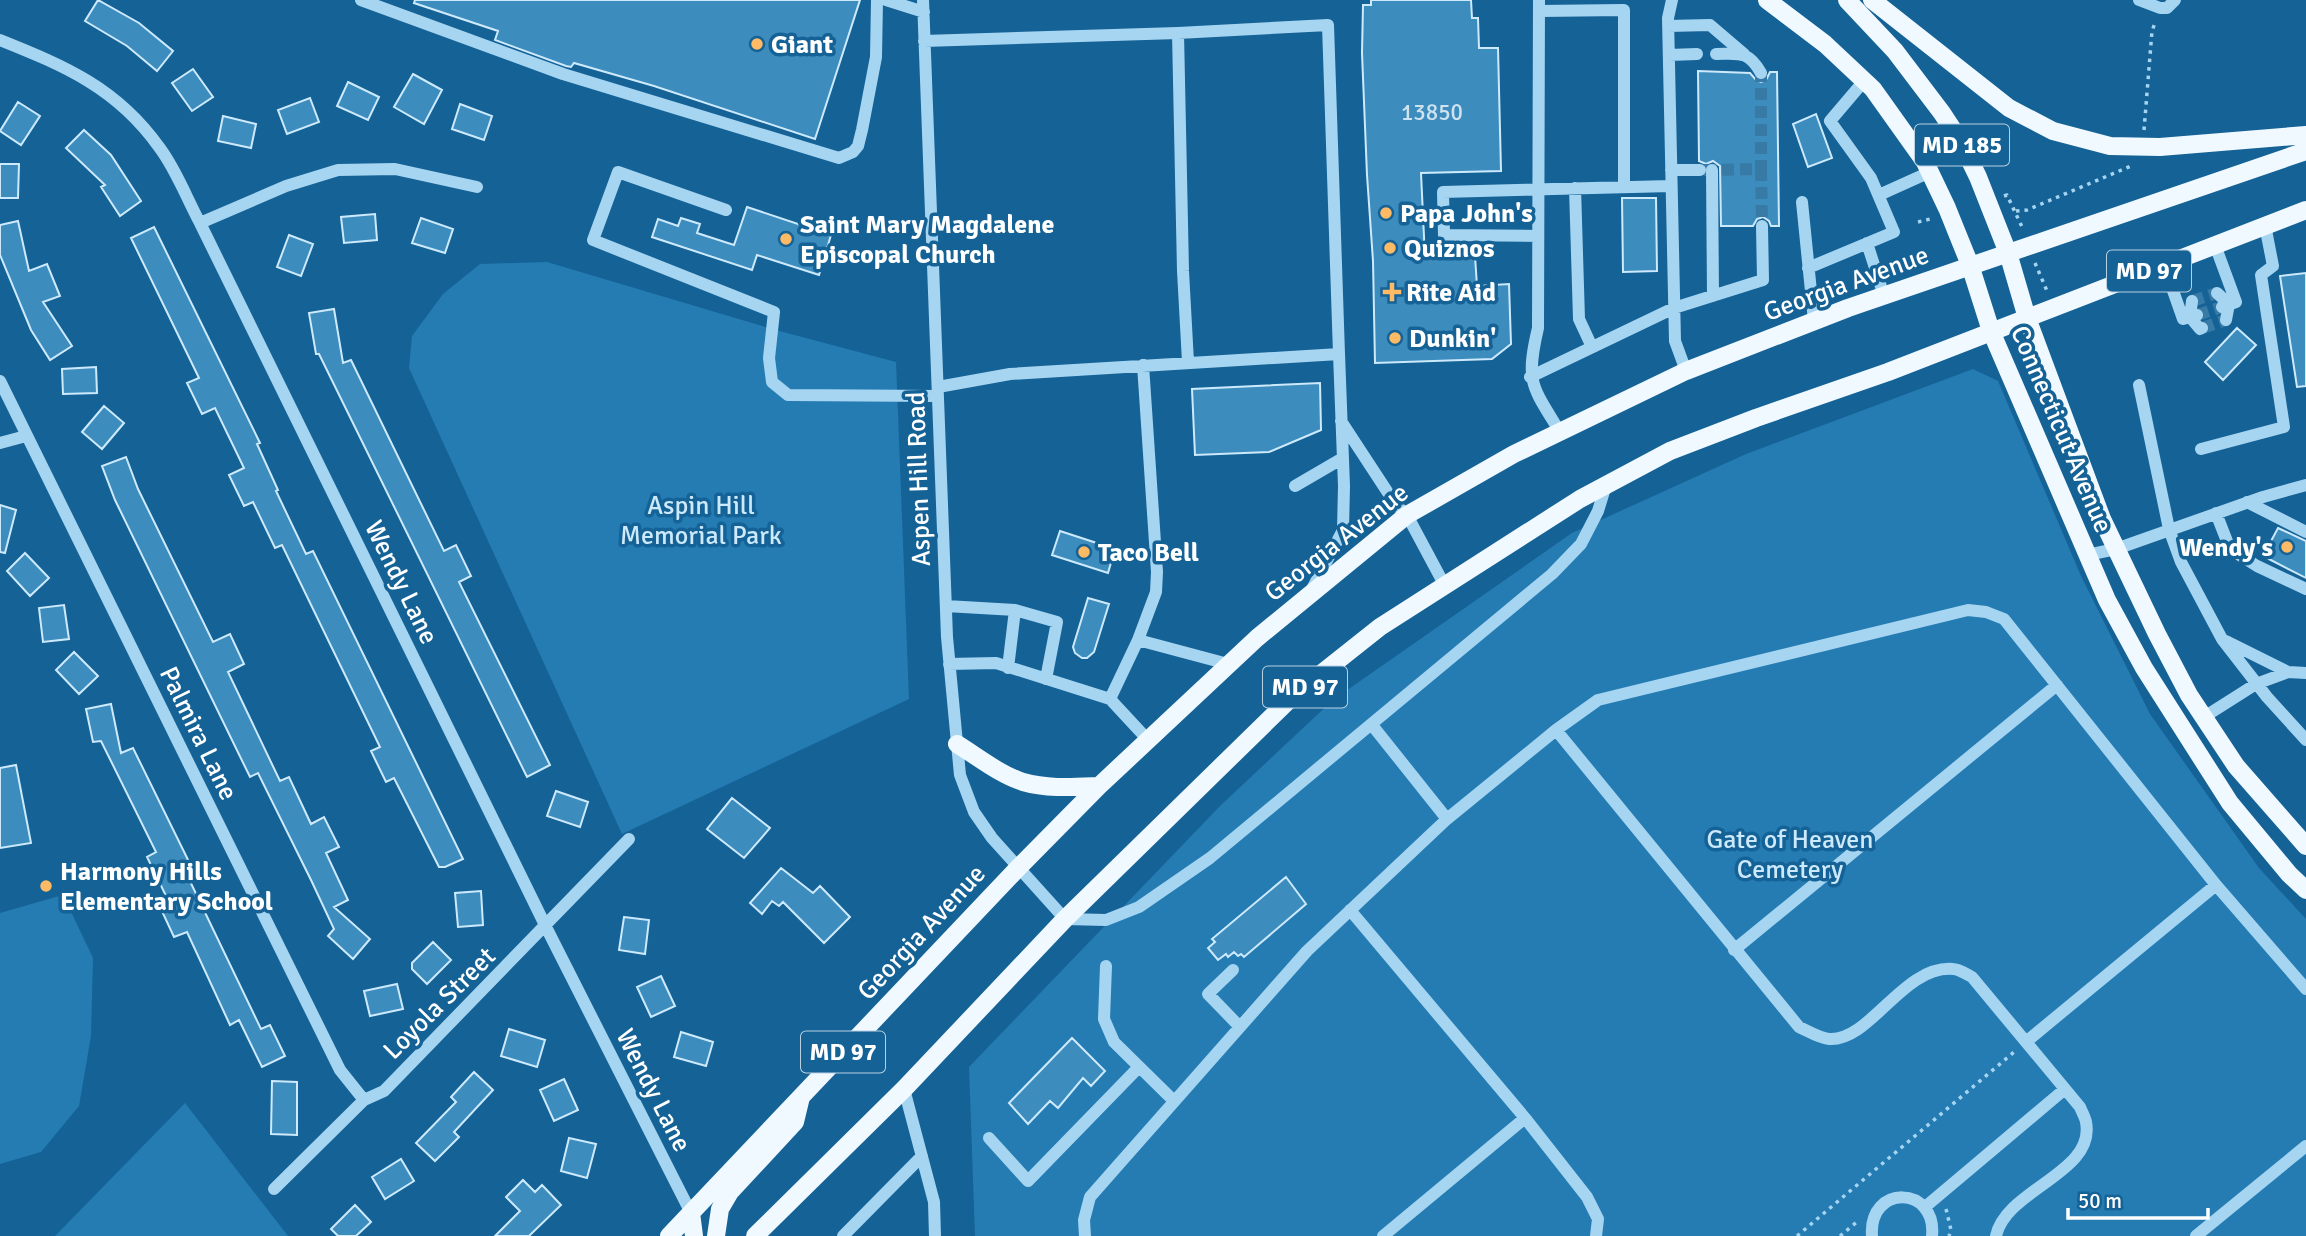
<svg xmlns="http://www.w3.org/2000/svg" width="2306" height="1236" viewBox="0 0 2306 1236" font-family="Signika,sans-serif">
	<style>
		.green { fill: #247cb3 }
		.building { fill: #3d8cbe; stroke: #cdeafc; stroke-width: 2 }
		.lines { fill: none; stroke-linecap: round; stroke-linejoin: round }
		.minor-tunnel { stroke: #387aa6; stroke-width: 12; stroke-dasharray: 12 6; stroke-linecap: butt }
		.path { stroke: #a6d5f2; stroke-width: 3.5; stroke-dasharray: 3.5 5; stroke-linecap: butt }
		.minor { stroke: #a6d5f2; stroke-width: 12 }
		.major { stroke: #f0f9ff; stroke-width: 18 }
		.poi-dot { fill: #ffba66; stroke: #156296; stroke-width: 2.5 }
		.labels { text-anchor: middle; stroke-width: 7; stroke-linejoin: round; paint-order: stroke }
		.number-label { font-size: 23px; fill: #cee2ef }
		.shield { fill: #156296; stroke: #b9d0e0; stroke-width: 2 }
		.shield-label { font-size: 24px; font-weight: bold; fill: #fff }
		.poi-label { font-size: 26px; font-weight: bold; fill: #fff; stroke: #156296; text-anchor: start }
		.street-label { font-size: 26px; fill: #fff; stroke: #156296 }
		.park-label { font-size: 26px; fill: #cdeafc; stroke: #156296 }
	</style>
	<rect width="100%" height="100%" fill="#156296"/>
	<!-- green -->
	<path class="green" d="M 547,262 L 772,329 L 896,362 L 909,699 L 622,834 L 409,368 L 412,336 L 443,294 L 480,264 Z
		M 1973,369 L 1998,381 L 2081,576 L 2150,714 L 2259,868 L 2306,919 L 2306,1236 L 975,1236 L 969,1067 L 1221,805 L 1333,700 L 1572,533 L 1746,454 Z
		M 63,895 L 93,958 L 91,1036 L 79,1106 L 41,1152 L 0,1164 L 0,913 Z
		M 185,1103 L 288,1236 L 55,1236 Z"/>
	<!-- building -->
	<path class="building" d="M 98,0 L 139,23 L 173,51 L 157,71 L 127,46 L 85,21 Z
		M 415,0 L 860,0 L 815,139 L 654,86 L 574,63 L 571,67 L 566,66 L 495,40 L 498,31 L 414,3 Z
		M 1371,0 L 1471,0 L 1472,18 L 1478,18 L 1479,48 L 1498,48 L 1501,171 L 1421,173 L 1425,258 L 1475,256 L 1477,286 L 1509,284 L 1511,344 L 1492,359 L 1375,363 L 1373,261 L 1367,175 L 1362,53 L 1363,5 L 1371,5 Z
		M 193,69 L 213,97 L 192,111 L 172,83 Z
		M 1698,71 L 1750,73 L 1756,80 L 1761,82 L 1766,80 L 1770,72 L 1777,72 L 1779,226 L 1771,226 L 1769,221 L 1763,217 L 1757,219 L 1753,226 L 1721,226 L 1720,166 L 1713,161 L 1706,164 L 1699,161 Z
		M 413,74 L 442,90 L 424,124 L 394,107 Z
		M 348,82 L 379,97 L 368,120 L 337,106 Z
		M 310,98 L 319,122 L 287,134 L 278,110 Z
		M 18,102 L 40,116 L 21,145 L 0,131 Z
		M 460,104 L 492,116 L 484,140 L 452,129 Z
		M 1816,114 L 1832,158 L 1808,167 L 1793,124 Z
		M 223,116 L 256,124 L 251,148 L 218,141 Z
		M 84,130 L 111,155 L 141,201 L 120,216 L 101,187 L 105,185 L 66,148 Z
		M 0,164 L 19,164 L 18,198 L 0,198 Z
		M 1622,198 L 1656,198 L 1657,271 L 1623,272 Z
		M 747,207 L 831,235 L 819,275 L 757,255 L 752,270 L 652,237 L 658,219 L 678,226 L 681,218 L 700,224 L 697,233 L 734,245 Z
		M 375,214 L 377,240 L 344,243 L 341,217 Z
		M 421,218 L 453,229 L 445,253 L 412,243 Z
		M 18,221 L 29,271 L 47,264 L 60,296 L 43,302 L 72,346 L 50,360 L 31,330 L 0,255 L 0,225 Z
		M 154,227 L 260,443 L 257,444 L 278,490 L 276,491 L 306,554 L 313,551 L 463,859 L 445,867 L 439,867 L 394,778 L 386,782 L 371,751 L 380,747 L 282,545 L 275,548 L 253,502 L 244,506 L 229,475 L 244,468 L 215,408 L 202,414 L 187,383 L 199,378 L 131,238 Z
		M 289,235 L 313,244 L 301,276 L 277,267 Z
		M 2306,273 L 2306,386 L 2297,387 L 2280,276 Z
		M 334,309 L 343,363 L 351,360 L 444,551 L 456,545 L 471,576 L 459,582 L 550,765 L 527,777 L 319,354 L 316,354 L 309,313 Z
		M 2237,328 L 2256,345 L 2223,380 L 2205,362 Z
		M 96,367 L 97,393 L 63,394 L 62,369 Z
		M 1320,383 L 1321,430 L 1269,452 L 1195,455 L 1192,389 Z
		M 104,406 L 124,423 L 102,449 L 82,432 Z
		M 126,457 L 138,489 L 213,642 L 230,634 L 244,664 L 228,672 L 280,781 L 289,777 L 311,824 L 324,817 L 339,847 L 326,853 L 348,900 L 334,907 L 370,939 L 353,959 L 328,936 L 334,929 L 311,880 L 258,773 L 250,777 L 115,500 L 102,466 Z
		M 0,505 L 16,510 L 5,553 L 0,552 Z
		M 2278,528 L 2306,541 L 2306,578 L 2263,556 Z
		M 1060,531 L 1115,549 L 1108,573 L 1052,555 Z
		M 25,553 L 49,578 L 30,596 L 7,571 Z
		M 1088,598 L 1109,604 L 1094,652 L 1087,658 L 1082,658 L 1075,653 L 1073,647 Z
		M 64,605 L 69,639 L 43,642 L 39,608 Z
		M 74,652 L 98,676 L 79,694 L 56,670 Z
		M 111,704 L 121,753 L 133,748 L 194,872 L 187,875 L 261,1029 L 270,1025 L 285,1056 L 262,1067 L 239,1020 L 230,1025 L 187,932 L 174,937 L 160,907 L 169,902 L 147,857 L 156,852 L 101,741 L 93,742 L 86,709 Z
		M 16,765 L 31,843 L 0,848 L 0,768 Z
		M 556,791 L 588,802 L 580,827 L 547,816 Z
		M 732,798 L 770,828 L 744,858 L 707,829 Z
		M 781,868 L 813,893 L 820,886 L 850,917 L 824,943 L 783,902 L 779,906 L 772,901 L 762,914 L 750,903 Z
		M 1286,877 L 1306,904 L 1244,957 L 1241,954 L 1238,956 L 1234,952 L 1228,957 L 1226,954 L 1218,960 L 1208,948 L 1215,942 L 1212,939 Z
		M 481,891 L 483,925 L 458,927 L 455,893 Z
		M 624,917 L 649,920 L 645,954 L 619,950 Z
		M 433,942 L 451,960 L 427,984 L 412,969 L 412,963 Z
		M 661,976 L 675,1006 L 651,1017 L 637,987 Z
		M 397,984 L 403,1009 L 370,1016 L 364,991 Z
		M 509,1029 L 545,1040 L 537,1067 L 501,1056 Z
		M 681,1032 L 713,1042 L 706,1066 L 674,1057 Z
		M 1072,1038 L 1105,1071 L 1091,1086 L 1083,1078 L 1058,1108 L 1050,1101 L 1028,1124 L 1009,1103 Z
		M 474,1072 L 493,1090 L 454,1132 L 459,1137 L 435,1161 L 416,1143 L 456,1102 L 451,1097 Z
		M 564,1079 L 578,1110 L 554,1121 L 540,1090 Z
		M 272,1081 L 297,1082 L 297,1135 L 271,1134 Z
		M 569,1138 L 596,1144 L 587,1178 L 561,1171 Z
		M 401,1159 L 414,1181 L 385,1199 L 372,1177 Z
		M 523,1180 L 535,1192 L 542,1185 L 561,1205 L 529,1236 L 495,1236 L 520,1211 L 506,1197 Z
		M 355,1205 L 371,1222 L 356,1236 L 338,1236 L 331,1229 Z"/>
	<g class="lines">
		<!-- minor-tunnel -->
		<path class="minor-tunnel" d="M 1761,169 L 1762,226
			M 1704,170 L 1761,169 L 1761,73
			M 2192,301 L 2217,293
			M 2197,315 L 2222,307
			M 2202,328 L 2226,320"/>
		<!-- path -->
		<path class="path" d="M 2144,130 L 2152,31 L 2155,23
			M 2004,196 L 2007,195 L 2023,229
			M 2016,211 L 2027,210 L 2131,166
			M 1918,222 L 1934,218
			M 2035,263 L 2047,291
			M 1946,1209 L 1951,1230 L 1949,1236
			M 1797,1236 L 2014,1052
			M 1840,1236 L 1858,1221"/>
		<!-- minor -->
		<path class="minor" d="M 361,0 L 563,74 L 839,158 L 853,152 L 858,146 L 862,130 L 876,57 L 877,0
			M 886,0 L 924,12
			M 923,0 L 947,637 L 960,775 L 974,812 L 992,838 L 1065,919 L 1106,920 L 1139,907 L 1210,858 L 1552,574 L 1581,544 L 1598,511 L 1606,485
			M 1539,0 L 1538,328 C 1525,383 1532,386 1560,432
			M 1672,0 L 1668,18 L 1675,341 L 1686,371
			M 2139,0 L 2160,8 L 2167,8 L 2175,0
			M 1539,11 L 1624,10 L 1624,187
			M 1668,26 L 1710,25 L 1744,54
			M 1178,33 L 1183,271 L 1188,362
			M 0,40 C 65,66 117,88 159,147 C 176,169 187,199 200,223 L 546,927 L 691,1213
			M 924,41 L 1178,33 L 1328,25 L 1339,354 L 1010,374 L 938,387
			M 1716,54 C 1739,54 1748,50 1761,73
			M 1669,55 L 1697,54
			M 1671,170 L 1700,170
			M 1712,170 L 1713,296
			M 1575,188 L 1579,319 L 1592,347
			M 1879,195 L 1930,172
			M 1802,202 L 1814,321
			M 726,210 L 618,172 L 593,240 L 774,312 L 769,358 L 772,382 L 788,395 L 938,396
			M 200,223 L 286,186 L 338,170 L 395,169 L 477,187
			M 1538,236 L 1444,235 L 1443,192 L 1671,186
			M 1867,243 L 1884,296
			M 2215,245 L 2236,302 L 2222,307
			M 2164,265 L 2183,319 L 2197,315
			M 1808,268 L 1894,232 L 1871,178 L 1830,121 L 1864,81
			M 2217,293 L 2229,304 L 2226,320
			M 2192,301 L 2190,317 L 2200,329 L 2202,328
			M 1530,377 L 1674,308 L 1763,280 L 1762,226
			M 0,381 L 340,1070 L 364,1100
			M 2139,385 L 2169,529 L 2181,562 L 2222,639 L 2267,697 L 2306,740
			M 1341,421 L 1396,505 L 1407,515 L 1445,586
			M 0,443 L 26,436
			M 2201,449 L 2284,427 L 2261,275 L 2273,266 L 2265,225
			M 1295,486 L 1343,458
			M 2247,502 L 2306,532
			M 2216,513 L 2230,549 L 2257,566 L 2306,589
			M 2087,555 L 2116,549 L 2263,497 L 2306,485
			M 1312,589 L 1343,530 L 1344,486 L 1339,354
			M 946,606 L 1015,610 L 1008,668
			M 1015,610 L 1057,622 L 1046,679
			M 1138,640 L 1156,592 L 1157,572 L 1143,365
			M 2226,641 L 2288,672 L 2306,673
			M 949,664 L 996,663 L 1110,699
			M 2204,717 L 2256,684 L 2288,672
			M 1372,725 L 1447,819
			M 1556,730 L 1799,1027 C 1808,1031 1819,1038 1829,1039 C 1870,1042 1903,965 1953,969 C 1959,969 1966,974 1972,977 L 2080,1107 C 2082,1112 2085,1117 2086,1122 C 2096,1173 2006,1189 1996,1236
			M 1148,740 L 1110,699 L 1138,640 L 1228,664
			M 1350,910 L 1525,1118 L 1587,1197 L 1598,1219 L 1596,1236
			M 1734,950 L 2057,685
			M 1106,966 L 1104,1019 L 1114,1042 L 1174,1101
			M 1233,970 L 1208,994 L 1240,1027
			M 2027,1041 L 2216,885
			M 904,1089 L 934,1202 L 935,1236
			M 989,1138 L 1028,1181 L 1139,1067
			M 274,1189 L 364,1100 L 384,1091 L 629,839
			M 1925,1207 L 2065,1089
			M 843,1236 L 922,1156
			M 1085,1236 L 1084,1220 L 1090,1197 L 1307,951 L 1447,819 L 1556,730 L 1598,700 L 1968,610 L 1986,612 L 2004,619 L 2216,885 L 2306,989
			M 1383,1236 L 1525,1118
			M 1872,1236 C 1868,1184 1937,1185 1932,1236
			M 2196,1236 L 2306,1146"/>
		<!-- major -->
		<path class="major" d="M 1767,0 L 1825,44 L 1873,89 L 1925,162 L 1947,208 L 1970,265 L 1991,331 L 2107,600 L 2144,668 L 2230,803 L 2289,874 L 2306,890
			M 1847,0 L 1895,51 L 1942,113 L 1961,142 L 1978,177 L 2008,253 L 2027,318 L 2102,519 L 2157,634 L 2189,695 L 2236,766 L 2306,846
			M 1872,0 L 2009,108 L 2053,131 L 2110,146 L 2160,147 L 2306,135
			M 957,744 C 978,757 999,774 1023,782 C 1047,789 1074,787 1099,786
			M 691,1213 L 694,1236
			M 669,1236 L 1018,868 L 1099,786 L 1257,638 L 1407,515 L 1514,454 L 1686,371 L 1848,308 L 2306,151
			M 716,1236 L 720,1209 L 730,1192 L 795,1122 L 801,1097
			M 755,1236 L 904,1089 L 1065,919 L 1293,696 L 1380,627 L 1580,499 L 1670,451 L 1756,418 L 1888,372 L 2306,210"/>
	</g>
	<!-- markers -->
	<g class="poi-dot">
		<circle cx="757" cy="44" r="7"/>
		<circle cx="1386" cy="213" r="7"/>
		<circle cx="786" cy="239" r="7"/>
		<circle cx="1390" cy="248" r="7"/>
		<path d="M1388.5 281.5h7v7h7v7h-7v7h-7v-7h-7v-7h7z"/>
		<circle cx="1395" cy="338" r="7"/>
		<circle cx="2287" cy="547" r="7"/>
		<circle cx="1084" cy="552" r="7"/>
		<circle cx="46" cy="886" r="7"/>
	</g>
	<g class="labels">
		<!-- number labels -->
		<g class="number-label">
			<text x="1432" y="120">13850</text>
		</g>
		<!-- shield labels -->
		<g class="shield">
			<rect x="1915" y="124.5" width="94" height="41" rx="5"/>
			<rect x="2107" y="250.5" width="84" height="41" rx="5"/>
			<rect x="1263" y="666.5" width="84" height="41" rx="5"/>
			<rect x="801" y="1031.5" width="84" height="41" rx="5"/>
		</g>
		<g class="shield-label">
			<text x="1962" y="153">MD 185</text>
			<text x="2149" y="279">MD 97</text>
			<text x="1305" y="695">MD 97</text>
			<text x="843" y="1060">MD 97</text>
		</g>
		<!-- poi labels -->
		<g class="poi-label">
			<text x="771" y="53">Giant</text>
			<text x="1400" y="222">Papa John's</text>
			<text x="800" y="233">Saint Mary Magdalene<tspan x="800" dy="30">Episcopal Church</tspan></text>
			<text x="1404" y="257">Quiznos</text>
			<text x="1406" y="301">Rite Aid</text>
			<text x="1409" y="347">Dunkin'</text>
			<text x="2273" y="556" text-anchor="end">Wendy's</text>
			<text x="1098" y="561">Taco Bell</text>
			<text x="60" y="880">Harmony Hills<tspan x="60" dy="30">Elementary School</tspan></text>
		</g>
		<!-- street labels -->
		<g class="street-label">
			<text transform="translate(1846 283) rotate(-20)" y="9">Georgia Avenue</text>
			<text transform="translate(2062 429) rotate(67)" y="9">Connecticut Avenue</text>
			<text transform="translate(918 479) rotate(-92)" y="9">Aspen Hill Road</text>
			<text transform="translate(1336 542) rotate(-38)" y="9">Georgia Avenue</text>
			<text transform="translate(402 582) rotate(64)" y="9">Wendy Lane</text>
			<text transform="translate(199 733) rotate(64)" y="9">Palmira Lane</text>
			<text transform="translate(921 932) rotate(-47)" y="9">Georgia Avenue</text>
			<text transform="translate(439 1003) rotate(-45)" y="9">Loyola Street</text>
			<text transform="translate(654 1090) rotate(63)" y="9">Wendy Lane</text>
		</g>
		<!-- park labels -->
		<g class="park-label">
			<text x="701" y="514">Aspin Hill<tspan x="701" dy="30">Memorial Park</tspan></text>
			<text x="1790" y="848">Gate of Heaven<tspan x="1790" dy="30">Cemetery</tspan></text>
		</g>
	</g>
	<!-- scale -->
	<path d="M2068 1208v10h140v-10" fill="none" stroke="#ffffff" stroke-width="3.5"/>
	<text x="2078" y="1208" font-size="21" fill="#ffffff" stroke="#156296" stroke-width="5" paint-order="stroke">50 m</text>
</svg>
